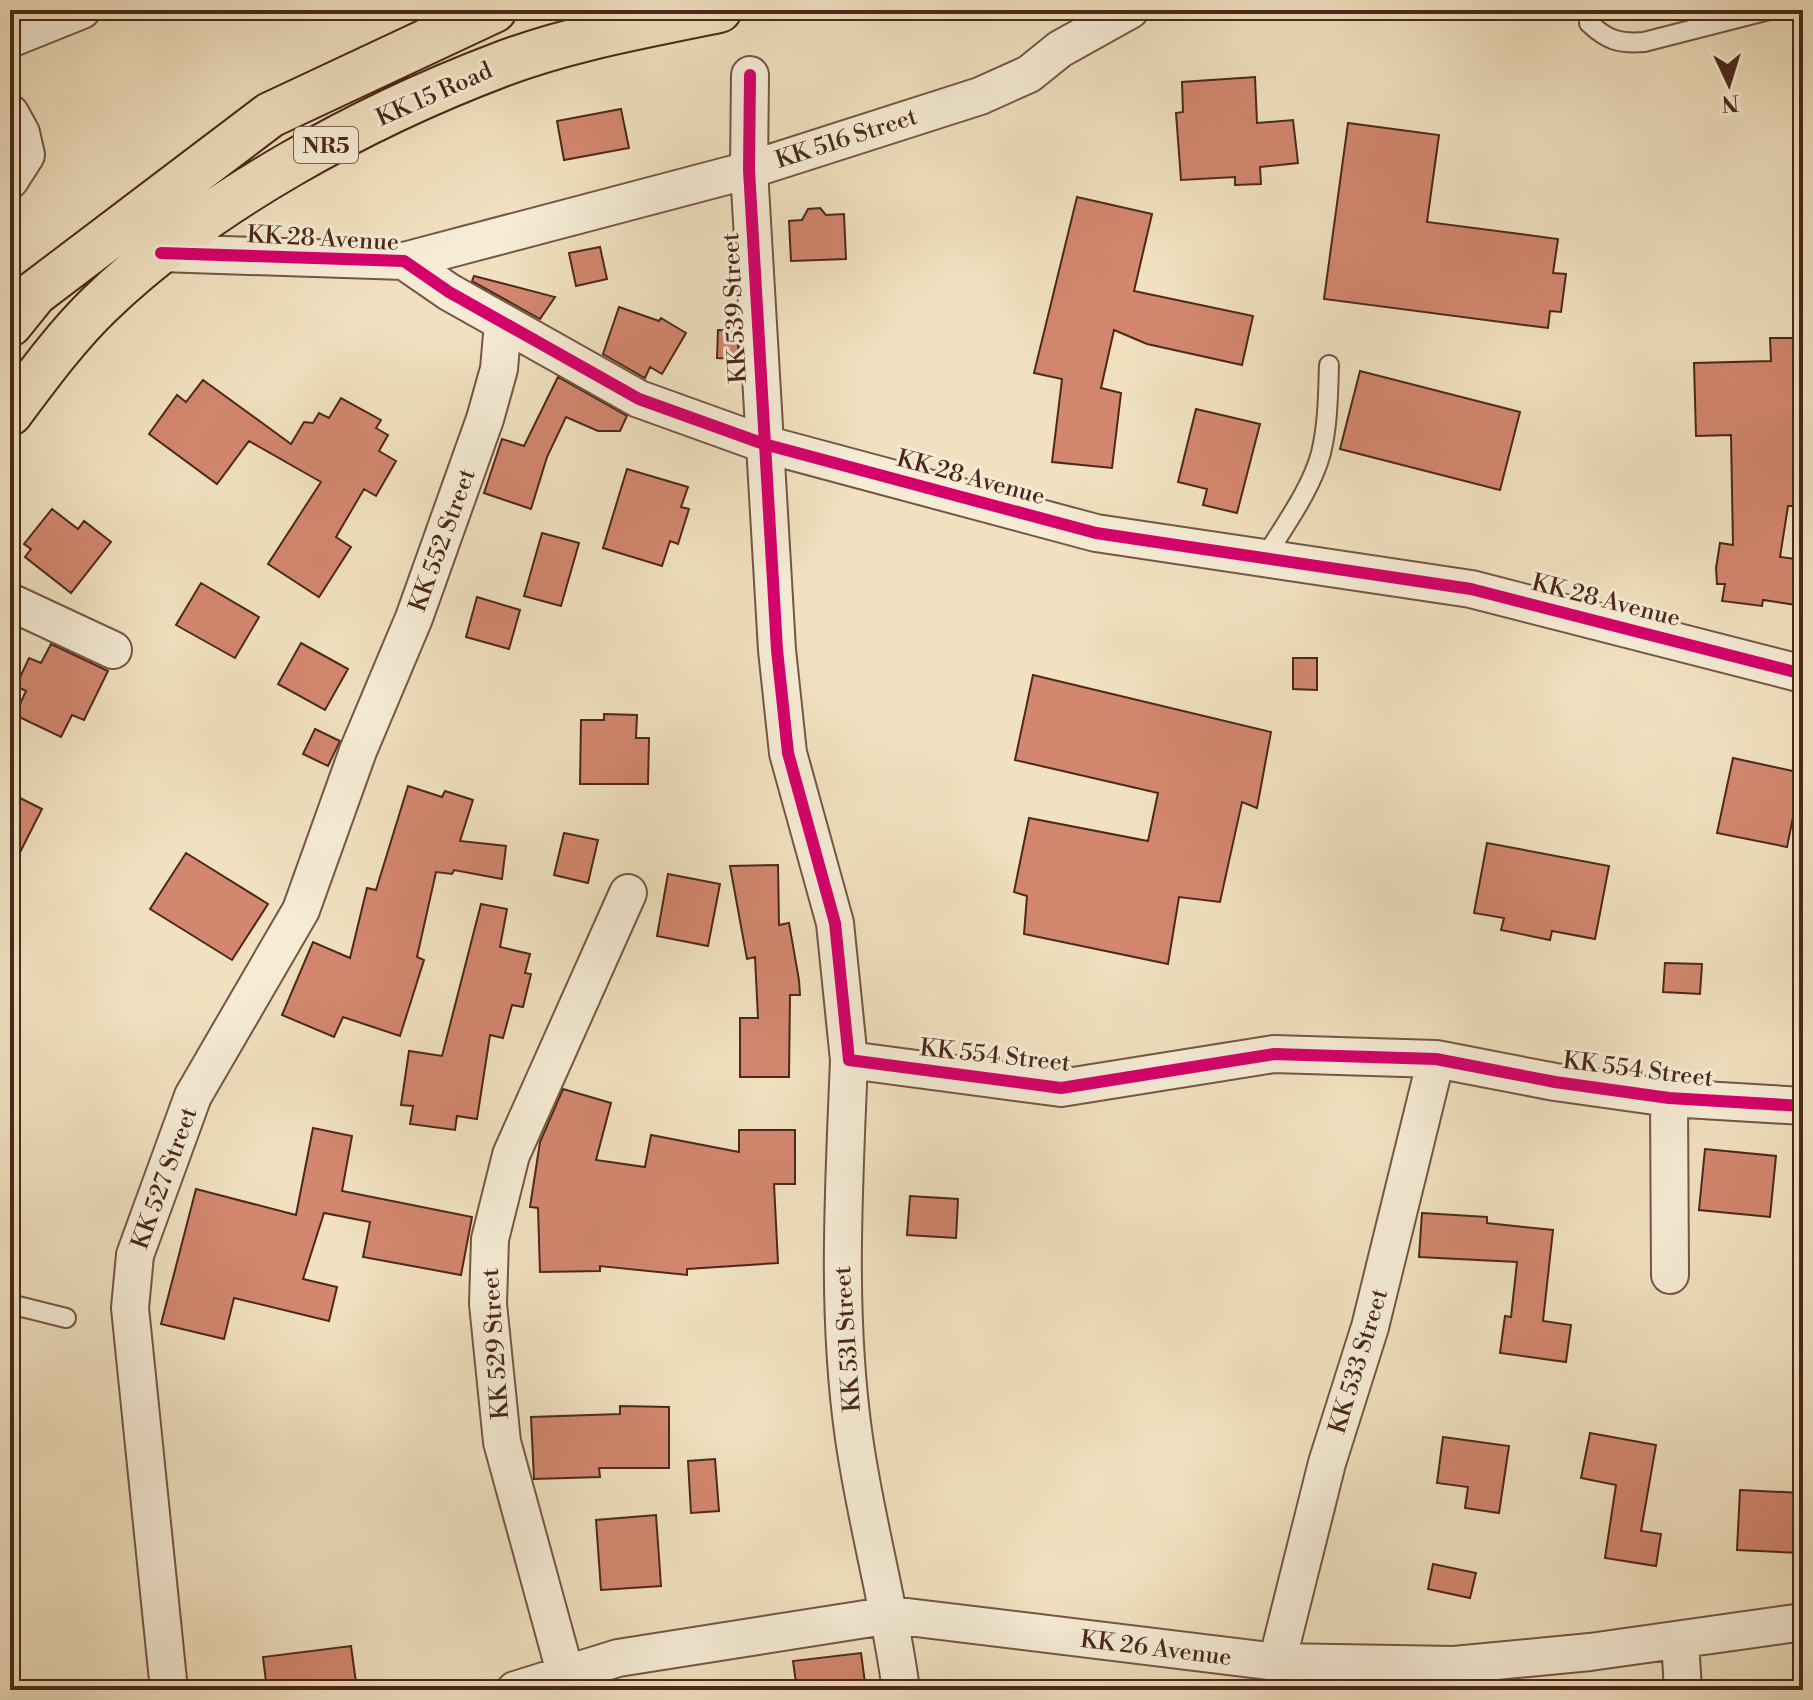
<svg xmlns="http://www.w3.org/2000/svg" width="1813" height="1700" viewBox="0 0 1813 1700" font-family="'Libre Bodoni',serif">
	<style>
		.building { fill: #d3876f; stroke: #4b281b; stroke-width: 2 }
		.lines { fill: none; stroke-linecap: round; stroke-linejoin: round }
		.lane-casing { stroke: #745644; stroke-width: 22 }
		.street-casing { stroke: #745644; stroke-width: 40 }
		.highway-casing { stroke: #4b281b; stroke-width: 48 }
		.lane { stroke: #f6ecd6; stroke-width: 18 }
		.street { stroke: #f6ecd6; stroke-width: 36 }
		.highway { stroke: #f1e1c0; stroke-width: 44 }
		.cycleway-casing { stroke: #f6ecd6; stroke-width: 17 }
		.cycleway { stroke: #d6006c; stroke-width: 12 }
		.labels { text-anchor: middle; stroke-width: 6; stroke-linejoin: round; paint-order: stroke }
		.shield { fill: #f6ecd6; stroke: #7e6353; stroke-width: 2 }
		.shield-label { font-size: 22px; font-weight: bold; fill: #4b281b }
		.street-label { font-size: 24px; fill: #4b281b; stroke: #f6ecd6 }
	</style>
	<rect width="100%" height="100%" fill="#f1e1c0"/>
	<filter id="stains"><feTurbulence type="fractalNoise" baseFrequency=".0025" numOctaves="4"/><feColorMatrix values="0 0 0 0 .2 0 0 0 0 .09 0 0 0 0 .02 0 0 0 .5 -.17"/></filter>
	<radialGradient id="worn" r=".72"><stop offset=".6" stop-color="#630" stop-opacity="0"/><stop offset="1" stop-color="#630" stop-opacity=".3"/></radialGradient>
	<!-- building -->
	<path class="building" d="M 1255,77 L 1257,123 L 1293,120 L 1298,163 L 1260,167 L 1261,184 L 1235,185 L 1235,177 L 1181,180 L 1176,113 L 1183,112 L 1182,82 Z
		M 621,109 L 629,148 L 564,160 L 557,121 Z
		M 1348,123 L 1439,135 L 1427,222 L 1558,239 L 1553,273 L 1566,274 L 1561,312 L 1550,311 L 1548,328 L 1324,299 Z
		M 1077,197 L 1152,214 L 1134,291 L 1253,316 L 1242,365 L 1147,344 L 1114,330 L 1101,388 L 1121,393 L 1112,468 L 1052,462 L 1062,379 L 1034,373 Z
		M 820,208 L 826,215 L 844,214 L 846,259 L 791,261 L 789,221 L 802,220 L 808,209 Z
		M 600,247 L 607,279 L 576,286 L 569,253 Z
		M 474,276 L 555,297 L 540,319 L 472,281 Z
		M 619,307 L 659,321 L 661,318 L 686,333 L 662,374 L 650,367 L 645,378 L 603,354 Z
		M 718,330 L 737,331 L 739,359 L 717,358 Z
		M 1770,338 L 1803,338 L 1803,434 L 1795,434 L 1797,506 L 1788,506 L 1780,557 L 1803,560 L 1803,606 L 1763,600 L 1762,606 L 1722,601 L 1725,584 L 1717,584 L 1716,568 L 1720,543 L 1733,545 L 1731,435 L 1696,436 L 1694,363 L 1771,361 Z
		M 1360,371 L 1520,412 L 1500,490 L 1340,449 Z
		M 558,377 L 627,416 L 620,431 L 598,431 L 566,417 L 547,457 L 531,509 L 484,493 L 502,439 L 524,446 Z
		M 203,380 L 291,444 L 304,422 L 313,423 L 319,413 L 329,418 L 341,398 L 381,420 L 376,428 L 388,435 L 379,451 L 396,461 L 376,496 L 364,489 L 336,537 L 351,547 L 319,597 L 268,564 L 321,482 L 249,441 L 217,484 L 149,434 L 177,395 L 186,402 Z
		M 1196,409 L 1260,424 L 1237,513 L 1203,505 L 1207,489 L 1178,482 Z
		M 627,469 L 688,487 L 681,507 L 689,509 L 678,544 L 670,541 L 662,566 L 603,548 Z
		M 52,509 L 78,529 L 84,521 L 111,542 L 71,593 L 25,557 L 31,549 L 24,544 Z
		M 542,533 L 579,543 L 561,606 L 524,596 Z
		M 201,583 L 259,617 L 235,658 L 176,625 Z
		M 477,597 L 520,610 L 509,649 L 466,637 Z
		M 301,643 L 348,669 L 325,710 L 278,684 Z
		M 51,644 L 108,671 L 84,720 L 72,715 L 61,737 L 15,715 L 26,691 L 16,686 L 29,658 L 41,663 Z
		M 1293,658 L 1317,658 L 1317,690 L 1293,689 Z
		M 1033,675 L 1271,732 L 1257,808 L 1242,802 L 1220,902 L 1179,897 L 1168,964 L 1024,934 L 1027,896 L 1014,892 L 1029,818 L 1148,841 L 1158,793 L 1015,760 Z
		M 604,714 L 637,715 L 636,738 L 649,738 L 648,784 L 580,784 L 581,720 L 604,720 Z
		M 315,729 L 340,741 L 328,766 L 303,754 Z
		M 1733,758 L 1802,773 L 1787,847 L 1717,833 Z
		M 408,786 L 442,797 L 445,791 L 473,800 L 460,841 L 506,846 L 502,879 L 454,870 L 452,874 L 436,872 L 417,957 L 424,960 L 400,1036 L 343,1017 L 334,1037 L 282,1015 L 313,942 L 350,958 L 367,888 L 376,890 Z
		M 10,793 L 42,809 L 10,872 Z
		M 564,833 L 598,840 L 588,883 L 554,875 Z
		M 1487,843 L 1609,866 L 1595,939 L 1552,931 L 1550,940 L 1501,930 L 1504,918 L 1474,913 Z
		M 186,853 L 268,904 L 232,960 L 150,909 Z
		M 778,865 L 779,925 L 789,923 L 799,980 L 800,995 L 790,995 L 789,1077 L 740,1077 L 740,1018 L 758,1018 L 755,957 L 747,959 L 730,866 Z
		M 668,874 L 720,884 L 708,946 L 657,936 Z
		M 481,904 L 507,909 L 500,947 L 530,954 L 525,973 L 531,974 L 523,1007 L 512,1005 L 503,1038 L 490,1035 L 477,1119 L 457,1116 L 455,1130 L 410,1124 L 413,1106 L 401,1105 L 409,1051 L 442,1056 Z
		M 1665,963 L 1702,964 L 1700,994 L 1663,992 Z
		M 563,1089 L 611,1103 L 596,1160 L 645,1167 L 651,1135 L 739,1152 L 739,1130 L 795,1130 L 795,1184 L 774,1184 L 778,1263 L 687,1269 L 687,1275 L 600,1266 L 600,1271 L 540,1272 L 538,1208 L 530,1207 L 540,1142 Z
		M 313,1128 L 352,1136 L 342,1191 L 472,1217 L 461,1275 L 363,1257 L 370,1222 L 324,1213 L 303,1279 L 337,1287 L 329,1321 L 234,1298 L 224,1339 L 161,1324 L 196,1189 L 296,1215 Z
		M 1705,1149 L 1776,1156 L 1770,1217 L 1699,1210 Z
		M 910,1196 L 958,1199 L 956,1238 L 907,1235 Z
		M 1422,1213 L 1487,1217 L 1487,1223 L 1553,1230 L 1543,1321 L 1571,1325 L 1566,1362 L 1500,1353 L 1505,1316 L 1511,1317 L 1517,1262 L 1419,1257 Z
		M 620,1406 L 669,1407 L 669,1468 L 599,1468 L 600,1477 L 534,1479 L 531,1417 L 620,1414 Z
		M 1590,1433 L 1656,1445 L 1641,1531 L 1661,1534 L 1656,1566 L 1605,1558 L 1616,1485 L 1581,1478 Z
		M 1443,1437 L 1509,1446 L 1499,1513 L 1465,1508 L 1468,1487 L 1437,1483 Z
		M 715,1459 L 719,1511 L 691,1513 L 688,1461 Z
		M 1740,1490 L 1803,1493 L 1802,1553 L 1737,1550 Z
		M 656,1515 L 661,1586 L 601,1590 L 596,1520 Z
		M 1433,1564 L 1476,1573 L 1470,1598 L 1428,1589 Z
		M 351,1646 L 357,1690 L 267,1690 L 263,1657 Z
		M 861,1653 L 866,1690 L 797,1690 L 793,1661 Z"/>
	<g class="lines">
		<!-- lane casing -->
		<g class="lane-casing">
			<path id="lane" d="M 1589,10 L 1589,23 C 1607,40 1619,44 1644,42 L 1769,10
				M 1264,559 C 1284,526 1311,490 1321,453 C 1328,424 1328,395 1329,365
				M 10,1304 L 66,1318"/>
		</g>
		<!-- street casing -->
		<g class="street-casing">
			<path id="street" d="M 10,39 L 82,10
				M 750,75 L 749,170 L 777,650 L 788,753 L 835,923 L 849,1060 L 1061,1088 L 1274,1054 L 1436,1059 L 1555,1082 L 1669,1098 L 1803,1106
				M 10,113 L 21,133 L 26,155 L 10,180
				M 161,253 L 404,261 L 449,292 L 639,399 L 764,444 L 1096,533 L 1471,589 L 1803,674
				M 404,261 L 749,170 L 980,96 L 1029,74 L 1060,49 L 1130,10
				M 10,602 L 113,650
				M 849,1060 C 844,1186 836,1313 854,1438 C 866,1523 890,1605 901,1690
				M 1669,1098 L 1670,1275
				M 1680,1640 L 1683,1690
				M 1277,1662 L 1327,1463 L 1370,1327 L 1436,1059
				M 565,1672 L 502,1442 L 488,1304 L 490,1239 L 511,1155 L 628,893
				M 169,1690 L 130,1308 L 135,1255 L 193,1096 L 301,910 L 358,751 L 414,618 L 485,419 L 499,369 L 503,323
				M 515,1690 L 618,1658 L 891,1615 L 1277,1662 L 1454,1665 L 1590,1652 L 1803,1622"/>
		</g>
		<!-- highway casing -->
		<g class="highway-casing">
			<path id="highway" d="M 10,324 L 35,293 L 270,115 L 494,10
				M 10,413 C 37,377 66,337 99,305 C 205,202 364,116 502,64 C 571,38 647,25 719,10"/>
		</g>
		<!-- lane -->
		<use href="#lane" class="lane"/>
		<!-- street -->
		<use href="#street" class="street"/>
		<!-- highway -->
		<use href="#highway" class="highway"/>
		<!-- cycleway casing -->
		<g class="cycleway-casing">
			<path id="cycleway" d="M 750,75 L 749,170 L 777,650 L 788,753 L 835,923 L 849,1060 L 1061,1088 L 1274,1054 L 1436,1059 L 1555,1082 L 1669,1098 L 1803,1106
				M 161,253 L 404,261 L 449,292 L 639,399 L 764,444 L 1096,533 L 1471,589 L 1803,674"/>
		</g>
		<!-- cycleway -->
		<use href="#cycleway" class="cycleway"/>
	</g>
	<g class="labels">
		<!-- shield labels -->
		<rect class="shield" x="294" y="127" width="64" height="36" rx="6"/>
		<g class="shield-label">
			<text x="326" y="153">NR5</text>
		</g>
		<!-- street labels -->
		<g class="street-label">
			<text transform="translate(434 94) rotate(-24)" y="8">KK 15 Road</text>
			<text transform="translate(846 138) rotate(-18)" y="8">KK 516 Street</text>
			<text transform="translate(323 238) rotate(3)" y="8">KK 28 Avenue</text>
			<text transform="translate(734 308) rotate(-93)" y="8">KK 539 Street</text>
			<text transform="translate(971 477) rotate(15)" y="8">KK 28 Avenue</text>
			<text transform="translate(442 540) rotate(-70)" y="8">KK 552 Street</text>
			<text transform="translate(1606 600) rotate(14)" y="8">KK 28 Avenue</text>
			<text transform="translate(995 1055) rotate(6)" y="8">KK 554 Street</text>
			<text transform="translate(1638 1069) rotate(7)" y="8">KK 554 Street</text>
			<text transform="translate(164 1178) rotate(-70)" y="8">KK 527 Street</text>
			<text transform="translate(847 1339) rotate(-94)" y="8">KK 531 Street</text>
			<text transform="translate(495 1344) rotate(-94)" y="8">KK 529 Street</text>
			<text transform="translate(1358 1361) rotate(-73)" y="8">KK 533 Street</text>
			<text transform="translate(1156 1648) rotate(7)" y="8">KK 26 Avenue</text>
		</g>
	</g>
	<!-- margin -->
	<rect width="1813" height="1700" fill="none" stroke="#f1e1c0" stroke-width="40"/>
	<rect x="12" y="12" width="1789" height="1676" fill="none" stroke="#4b281b" stroke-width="4"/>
	<rect x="20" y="20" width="1773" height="1660" fill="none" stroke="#4b281b" stroke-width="2"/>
	<!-- north arrow -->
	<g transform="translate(1729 84) rotate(176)" stroke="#f6ecd6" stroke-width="6" paint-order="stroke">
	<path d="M0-6L14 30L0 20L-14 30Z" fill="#4b281b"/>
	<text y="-12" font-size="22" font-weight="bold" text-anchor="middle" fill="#4b281b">N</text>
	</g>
	<rect width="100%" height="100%" filter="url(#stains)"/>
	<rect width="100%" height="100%" fill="url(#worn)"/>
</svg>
